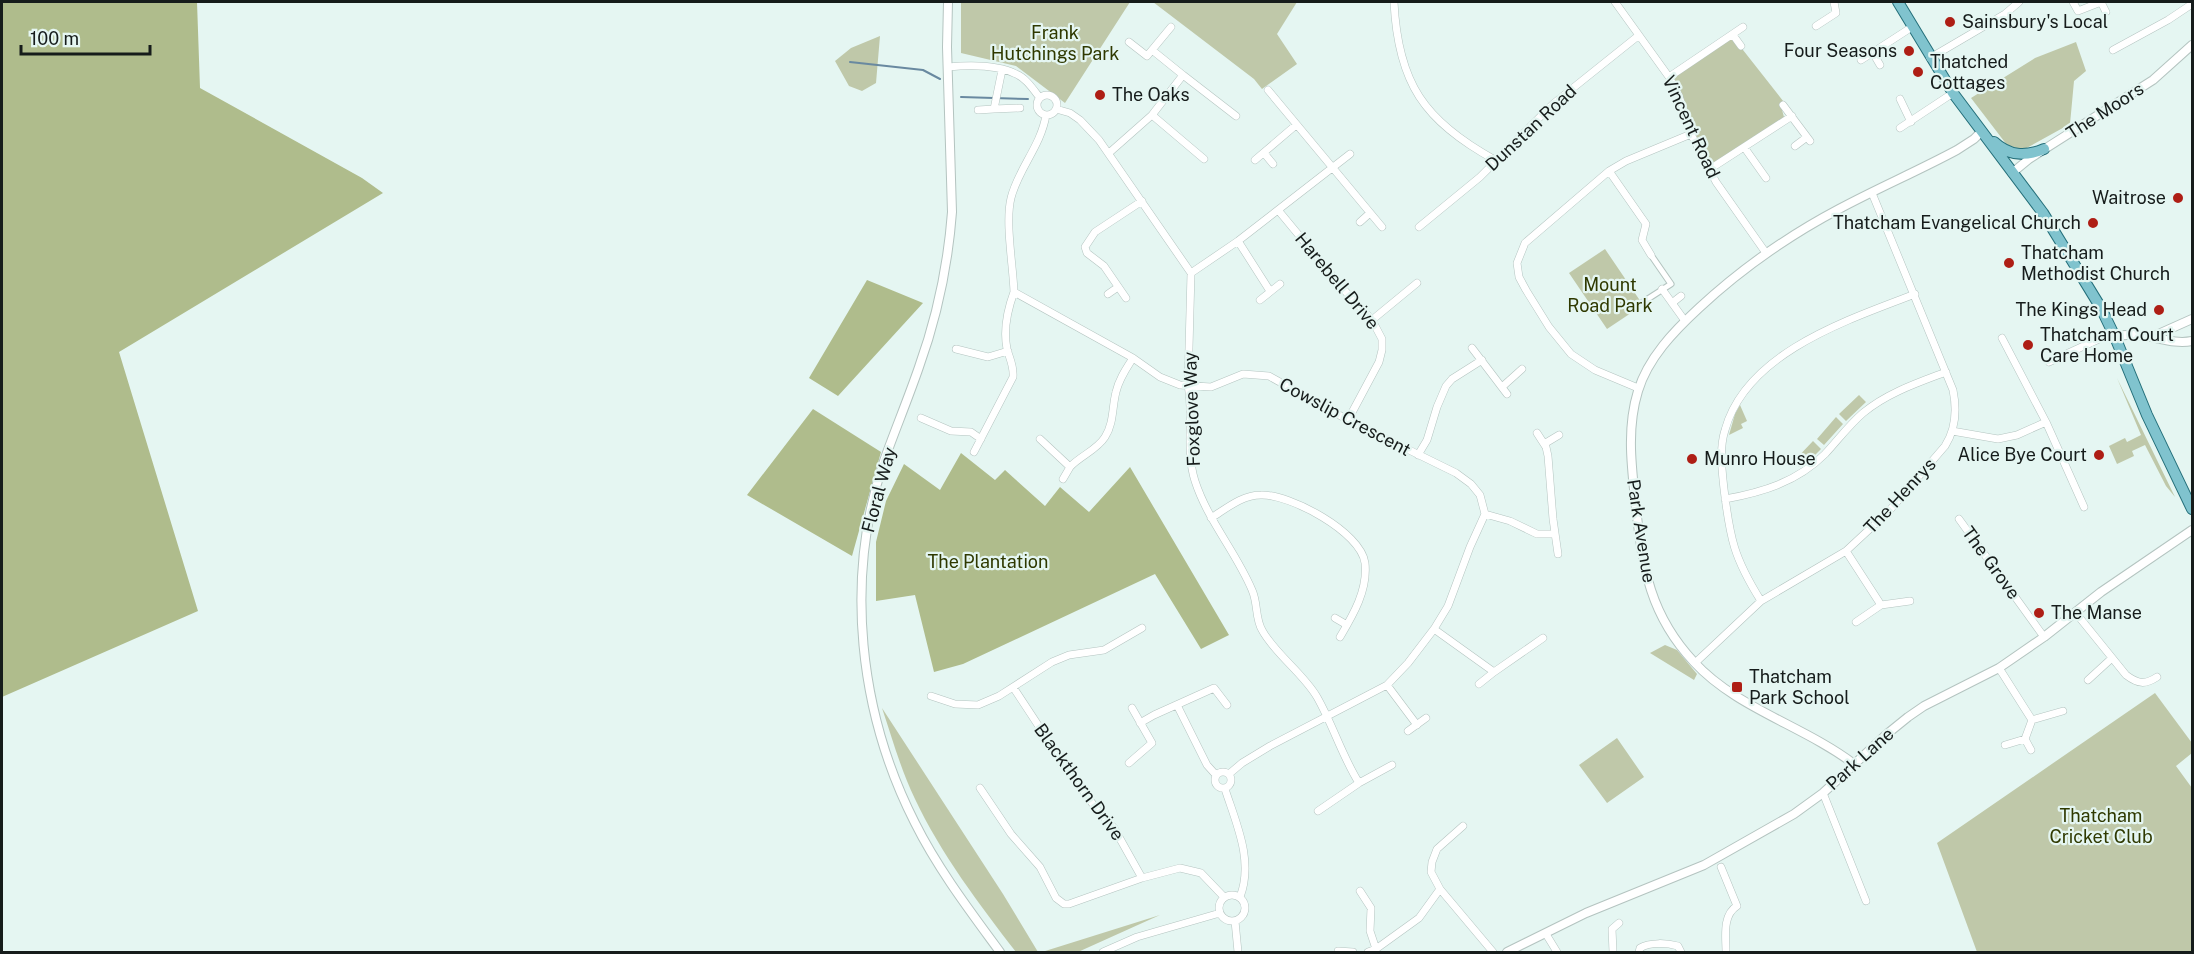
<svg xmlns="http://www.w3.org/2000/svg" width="2194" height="954" viewBox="0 0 2194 954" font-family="'Public Sans',sans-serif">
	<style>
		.green { fill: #bfc8a9 }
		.forest { fill: #afbc8c }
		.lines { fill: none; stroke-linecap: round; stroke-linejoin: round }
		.stream { stroke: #6989a0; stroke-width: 2 }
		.pedestrian-casing { stroke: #b4c4c0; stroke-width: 7 }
		.minor-casing { stroke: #b4c4c0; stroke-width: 8 }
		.tertiary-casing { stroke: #b4c4c0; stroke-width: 10 }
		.primary-casing { stroke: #246f7a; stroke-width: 12 }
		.pedestrian { stroke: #fff; stroke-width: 5 }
		.minor { stroke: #fff; stroke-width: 7 }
		.tertiary { stroke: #fff; stroke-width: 8 }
		.primary { stroke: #80c3ce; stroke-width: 10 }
		.poi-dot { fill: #ae1e15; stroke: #e5f6f2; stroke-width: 2 }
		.labels { text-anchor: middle; stroke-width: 4.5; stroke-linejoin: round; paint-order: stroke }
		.poi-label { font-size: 18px; fill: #161c1b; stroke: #e5f6f2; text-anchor: start }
		.park-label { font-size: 18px; fill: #2f3900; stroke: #e5f6f2 }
		.street-label { font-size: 18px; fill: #161c1b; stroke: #e5f6f2 }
	</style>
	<rect width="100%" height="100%" fill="#e5f6f2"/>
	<!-- green -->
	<path class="green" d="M 961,2 L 1130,2 L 1065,103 L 1016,66 L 961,53 Z
		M 1153,2 L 1297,2 L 1277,34 L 1297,64 L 1262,89 L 1254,79 Z
		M 880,36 L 876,83 L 862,91 L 849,86 L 835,61 L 851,48 Z
		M 1732,36 L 1787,106 L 1782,110 L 1784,117 L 1709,169 L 1669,77 Z
		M 2076,42 L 2086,71 L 2074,81 L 2070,124 L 2023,150 L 2007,145 L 1971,98 L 2035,58 Z
		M 1605,249 L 1643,305 L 1607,329 L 1569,273 Z
		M 2117,378 L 2175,497 L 2166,486 L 2145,445 L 2132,451 L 2134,456 L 2117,464 L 2109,446 L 2125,438 L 2127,442 L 2141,435 Z
		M 1859,395 L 1866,402 L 1846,421 L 1839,414 Z
		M 1740,405 L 1747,421 L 1741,424 L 1743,428 L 1729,435 L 1735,414 Z
		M 1836,417 L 1843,424 L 1824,445 L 1817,439 Z
		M 1813,441 L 1821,449 L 1811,459 L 1799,467 L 1793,462 Z
		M 1665,645 L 1677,650 L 1697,674 L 1694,680 L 1650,653 Z
		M 2155,693 L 2192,743 L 2192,753 L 2176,766 L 2192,788 L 2192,952 L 1977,952 L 1937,843 Z
		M 882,708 L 1003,894 L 1038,952 L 1016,952 C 979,904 941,854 915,799 C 901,770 892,738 882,708 Z
		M 1617,738 L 1644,777 L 1607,803 L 1579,765 Z
		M 1160,915 L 1078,952 L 1042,952 Z"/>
	<!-- forest -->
	<path class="forest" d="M 2,2 L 197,2 L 200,88 L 362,178 L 383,193 L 119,352 L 198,611 L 2,697 Z
		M 867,280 L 923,303 L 838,396 L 809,378 Z
		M 813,409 L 881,452 L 852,556 L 747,495 Z
		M 961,453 L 995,480 L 1005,470 L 1045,506 L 1060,487 L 1089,512 L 1130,467 L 1229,635 L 1201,649 L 1155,574 L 963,664 L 934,672 L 915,595 L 876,601 L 876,542 L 886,501 L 904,464 L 940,490 Z"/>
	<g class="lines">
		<!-- stream -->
		<path class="stream" d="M 850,62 L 923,70 L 940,79
			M 961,97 L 1028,99"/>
		<!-- pedestrian casing -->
		<g class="pedestrian-casing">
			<path id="pedestrian" d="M 1643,302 L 1671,284 L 1651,255"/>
		</g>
		<!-- minor casing -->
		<g class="minor-casing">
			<path id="minor" d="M 1394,2 C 1398,83 1424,121 1495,160
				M 1615,2 L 1669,77 L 1679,96 L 1691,134 L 1716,182 L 1766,253
				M 2073,2 L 2078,11 L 2101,2 L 2106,12
				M 1816,26 L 1836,13 L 1834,2
				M 1733,35 L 1741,46
				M 1129,42 L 1147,56 L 1171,27
				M 2113,50 L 2168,20 L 2192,4
				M 1873,53 L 1880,65
				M 1930,58 L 2005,14 L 2019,2
				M 1861,60 L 1912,27
				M 948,67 C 969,65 996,64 1016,74 C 1026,78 1033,89 1040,98
				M 1183,75 L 1236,116
				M 1669,77 L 1743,27
				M 1268,90 L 1382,227
				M1037 105a10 10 0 1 1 20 0a10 10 0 1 1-20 0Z
				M 1900,99 L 1911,122
				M 1783,105 L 1810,141
				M 994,109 L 1020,108
				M 1056,109 L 1070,113 L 1080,120 L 1099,140 L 1191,273 L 1188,385 C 1194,417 1185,450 1195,481 C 1208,521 1236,552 1252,590 C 1258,603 1255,618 1262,630 C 1274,653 1303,673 1317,697 C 1333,725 1342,756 1359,783 L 1318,811
				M 978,110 L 994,109 L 1002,70
				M 1046,115 C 1041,146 1018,169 1011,198 C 1005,222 1013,265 1014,292 L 1133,358 L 1160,377 L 1180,385 L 1211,387 L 1243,374 L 1269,376 L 1348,420 L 1456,473 L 1471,484 L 1480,495 L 1485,514 L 1470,547 L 1448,606 L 1434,629 L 1408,663 L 1387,685 L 1270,746 L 1242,763 L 1229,774
				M 1152,115 L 1204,159
				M 1900,128 L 1953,93
				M 1795,146 L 1807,137
				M 1744,147 L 1766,178
				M 1109,153 L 1152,115 L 1183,75 L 1152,50
				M 1264,153 L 1273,164
				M 1255,160 L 1296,125
				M 1710,169 L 1792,116
				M 1609,171 L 1646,224 L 1642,240 L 1651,255
				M 1278,210 L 1346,292 L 1372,320 L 1382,339 L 1382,350 L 1379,362 L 1348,420
				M 1360,222 L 1370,213
				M 1419,227 L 1480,177 L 1553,104 L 1638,36
				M 1238,241 L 1270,291
				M 1191,273 L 1238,241 L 1350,154
				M 1662,289 L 1685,321
				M 1108,294 L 1118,287
				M 1126,298 L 1104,266 L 1087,253 L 1085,247 L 1095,232 L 1142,201
				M 1260,300 L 1280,284
				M 1672,303 L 1681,296
				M 1372,320 L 1417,283
				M 2002,338 L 2046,422
				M 1472,348 L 1507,394
				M 956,349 L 988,357 L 1008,351
				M 2049,362 L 2099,339 L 2115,337
				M 1502,387 L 1522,369
				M 1638,388 L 1595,370 L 1571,354 L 1549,327 L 1526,290 L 1519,277 L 1517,263 L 1525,243 L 1609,171 L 1626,161 L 1691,134
				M 921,418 L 951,431 L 971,432 L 981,439
				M 1952,431 L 1998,439 L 2017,435 L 2046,422 L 2084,507
				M 1537,433 L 1546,447 L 1548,456 L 1553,519 L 1558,554
				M 1040,439 L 1070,467 C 1080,456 1097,450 1105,437 C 1114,423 1112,407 1116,392 C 1119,379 1126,369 1133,358
				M 1544,444 L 1559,435
				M 974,452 L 1013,377 C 1014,366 1010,360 1007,349 C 1003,329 1007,311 1014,292
				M 1418,455 L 1427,440 L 1437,407 L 1446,386 L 1452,379 L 1482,360
				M 1063,479 L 1070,467
				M 1725,499 C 1763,492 1797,482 1825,454 C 1838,440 1849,425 1863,413 C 1887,393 1917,383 1946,372
				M 1485,514 L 1510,521 L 1537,534 L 1554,534
				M 1211,518 C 1227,508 1242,495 1261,495 C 1290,494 1361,532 1365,563 C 1368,590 1353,615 1340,637
				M 1959,519 L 2044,637
				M 1846,551 L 1881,605 L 1856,622
				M 1761,601 C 1734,558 1730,539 1724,489 C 1722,470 1719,449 1725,430 C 1746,353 1847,320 1915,294
				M 1881,605 L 1910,601
				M 2075,612 L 2126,675 C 2138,684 2145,685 2157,677
				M 1335,618 L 1347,625
				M 1434,629 L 1494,672 L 1543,638
				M 1695,663 L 1761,601 L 1846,551 L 1889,511 L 1945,446 C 1956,429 1957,410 1953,390 L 1872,193
				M 1999,668 L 2032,720 L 2025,739 L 2005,745
				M 2088,680 L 2112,658
				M 1479,684 L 1494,672
				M 1387,685 L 1417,725
				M 1013,687 L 1069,772 L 1098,811 L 1114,828 L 1142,878
				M 931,696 L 955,704 L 978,705 L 999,696 L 1052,662 L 1069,655 L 1104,650 L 1142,628
				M 1177,705 L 1207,765 L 1216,775
				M 2032,720 L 2063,711
				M 1140,723 L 1154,715 L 1214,688 L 1227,705
				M 1408,731 L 1426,718
				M 2025,739 L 2031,750
				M 1129,763 L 1152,743 L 1132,708
				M1215 780a8 8 0 1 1 16 0a8 8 0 1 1-16 0Z
				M 1359,783 L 1392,765
				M 980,788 L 1011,834 L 1040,867 L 1056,898 L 1064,904 L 1069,904 L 1142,878 L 1180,868 L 1201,873 L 1224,897
				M 1225,789 C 1236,823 1254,861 1240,897
				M 1823,793 L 1866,901
				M 1463,826 L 1437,849 L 1432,862 L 1431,872 L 1440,889 L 1493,952
				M 1721,867 L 1737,906 C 1722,915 1726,938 1726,952
				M 1360,891 L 1371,908 L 1370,931 L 1376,949 L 1419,918 L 1440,889
				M1219 908a13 13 0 1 1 26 0a13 13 0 1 1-26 0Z
				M 1235,921 L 1238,952
				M 1546,934 L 1557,952
				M 1338,951 L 1353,952
				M 1103,952 L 1137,937 L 1220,913
				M 1368,952 L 1376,949
				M 1613,952 L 1612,929 L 1619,923
				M 1639,952 L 1640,948 C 1650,942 1667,943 1678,946 L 1681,952"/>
		</g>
		<!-- tertiary casing -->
		<g class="tertiary-casing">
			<path id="tertiary" d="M 948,2 L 947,47 L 952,212 C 948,265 937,317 919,367 C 908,399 895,430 884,461 C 844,579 859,713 915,823 C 938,869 970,911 1000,952
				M 2012,173 L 2029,159 L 2153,80 L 2192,45
				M 2154,336 L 2192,319
				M 2115,337 C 2144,329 2167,346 2192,341
				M 1854,764 C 1804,726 1736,708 1694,662 C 1650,615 1643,569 1636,508 C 1632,469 1626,430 1638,391 C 1648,358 1674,331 1699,308 C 1741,269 1788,236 1839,209 C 1878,188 1918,171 1957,150 L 1974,139 L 1981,132
				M 1507,952 L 1586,913 L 1704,865 L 1794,814 L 1823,793 L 1887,734 L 1908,717 L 1924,706 L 1999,668 L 2044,637 L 2101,592 L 2192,530"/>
		</g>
		<!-- primary casing -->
		<g class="primary-casing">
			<path id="primary" d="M 1898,2 L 1953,93 L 2043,213 L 2101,308 L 2115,337 L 2147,415 L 2192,509
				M 1994,142 C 2009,156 2025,157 2044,149"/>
		</g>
		<!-- pedestrian -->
		<use href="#pedestrian" class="pedestrian"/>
		<!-- minor -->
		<use href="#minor" class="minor"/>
		<!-- tertiary -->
		<use href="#tertiary" class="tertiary"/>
		<!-- primary -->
		<use href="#primary" class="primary"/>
	</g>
	<!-- markers -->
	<g class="poi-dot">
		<circle cx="1950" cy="22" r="6"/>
		<circle cx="1909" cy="51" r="6"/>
		<circle cx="1918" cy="72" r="6"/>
		<circle cx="1100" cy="95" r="6"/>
		<circle cx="2178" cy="198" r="6"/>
		<circle cx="2093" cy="223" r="6"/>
		<circle cx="2009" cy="263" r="6"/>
		<circle cx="2159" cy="310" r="6"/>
		<circle cx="2028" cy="345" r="6"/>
		<circle cx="2099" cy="455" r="6"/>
		<circle cx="1692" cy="459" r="6"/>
		<circle cx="2039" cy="613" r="6"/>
		<rect x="1731" y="681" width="12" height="12" rx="3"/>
	</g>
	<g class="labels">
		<!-- poi labels -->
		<g class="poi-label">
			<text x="1962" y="28">Sainsbury's Local</text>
			<text x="1897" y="57" text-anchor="end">Four Seasons</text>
			<text x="1930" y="68">Thatched<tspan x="1930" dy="21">Cottages</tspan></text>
			<text x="1112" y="101">The Oaks</text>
			<text x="2166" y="204" text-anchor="end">Waitrose</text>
			<text x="2081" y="229" text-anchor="end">Thatcham Evangelical Church</text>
			<text x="2021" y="259">Thatcham<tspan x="2021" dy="21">Methodist Church</tspan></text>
			<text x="2147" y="316" text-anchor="end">The Kings Head</text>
			<text x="2040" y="341">Thatcham Court<tspan x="2040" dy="21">Care Home</tspan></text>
			<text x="2087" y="461" text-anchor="end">Alice Bye Court</text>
			<text x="1704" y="465">Munro House</text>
			<text x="2051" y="619">The Manse</text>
			<text x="1749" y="683">Thatcham<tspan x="1749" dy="21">Park School</tspan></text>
		</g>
		<!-- park labels -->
		<g class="park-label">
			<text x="1055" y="39">Frank<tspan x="1055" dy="21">Hutchings Park</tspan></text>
			<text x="1610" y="291">Mount<tspan x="1610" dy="21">Road Park</tspan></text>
			<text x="988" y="568">The Plantation</text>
			<text x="2101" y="822">Thatcham<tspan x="2101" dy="21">Cricket Club</tspan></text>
		</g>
		<!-- street labels -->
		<g class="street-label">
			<text transform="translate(2105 111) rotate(-33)" y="6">The Moors</text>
			<text transform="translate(1691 127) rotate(65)" y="6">Vincent Road</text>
			<text transform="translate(1531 128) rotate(-43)" y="6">Dunstan Road</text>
			<text transform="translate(1337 281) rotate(50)" y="6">Harebell Drive</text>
			<text transform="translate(1192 409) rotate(-92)" y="6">Foxglove Way</text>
			<text transform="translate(1345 417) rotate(28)" y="6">Cowslip Crescent</text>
			<text transform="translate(879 490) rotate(-75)" y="6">Floral Way</text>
			<text transform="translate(1900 496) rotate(-47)" y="6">The Henrys</text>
			<text transform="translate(1641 531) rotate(81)" y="6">Park Avenue</text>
			<text transform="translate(1991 563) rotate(54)" y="6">The Grove</text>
			<text transform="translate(1860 759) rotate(-42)" y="6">Park Lane</text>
			<text transform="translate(1079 782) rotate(54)" y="6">Blackthorn Drive</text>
		</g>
	</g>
	<!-- border -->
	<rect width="2194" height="954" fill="none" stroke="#161c1b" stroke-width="6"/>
	<!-- scale -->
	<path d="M21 45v9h129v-9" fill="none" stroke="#161c1b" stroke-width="3"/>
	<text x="30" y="45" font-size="18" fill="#161c1b" stroke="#e5f6f2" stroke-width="4.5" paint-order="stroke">100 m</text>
</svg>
